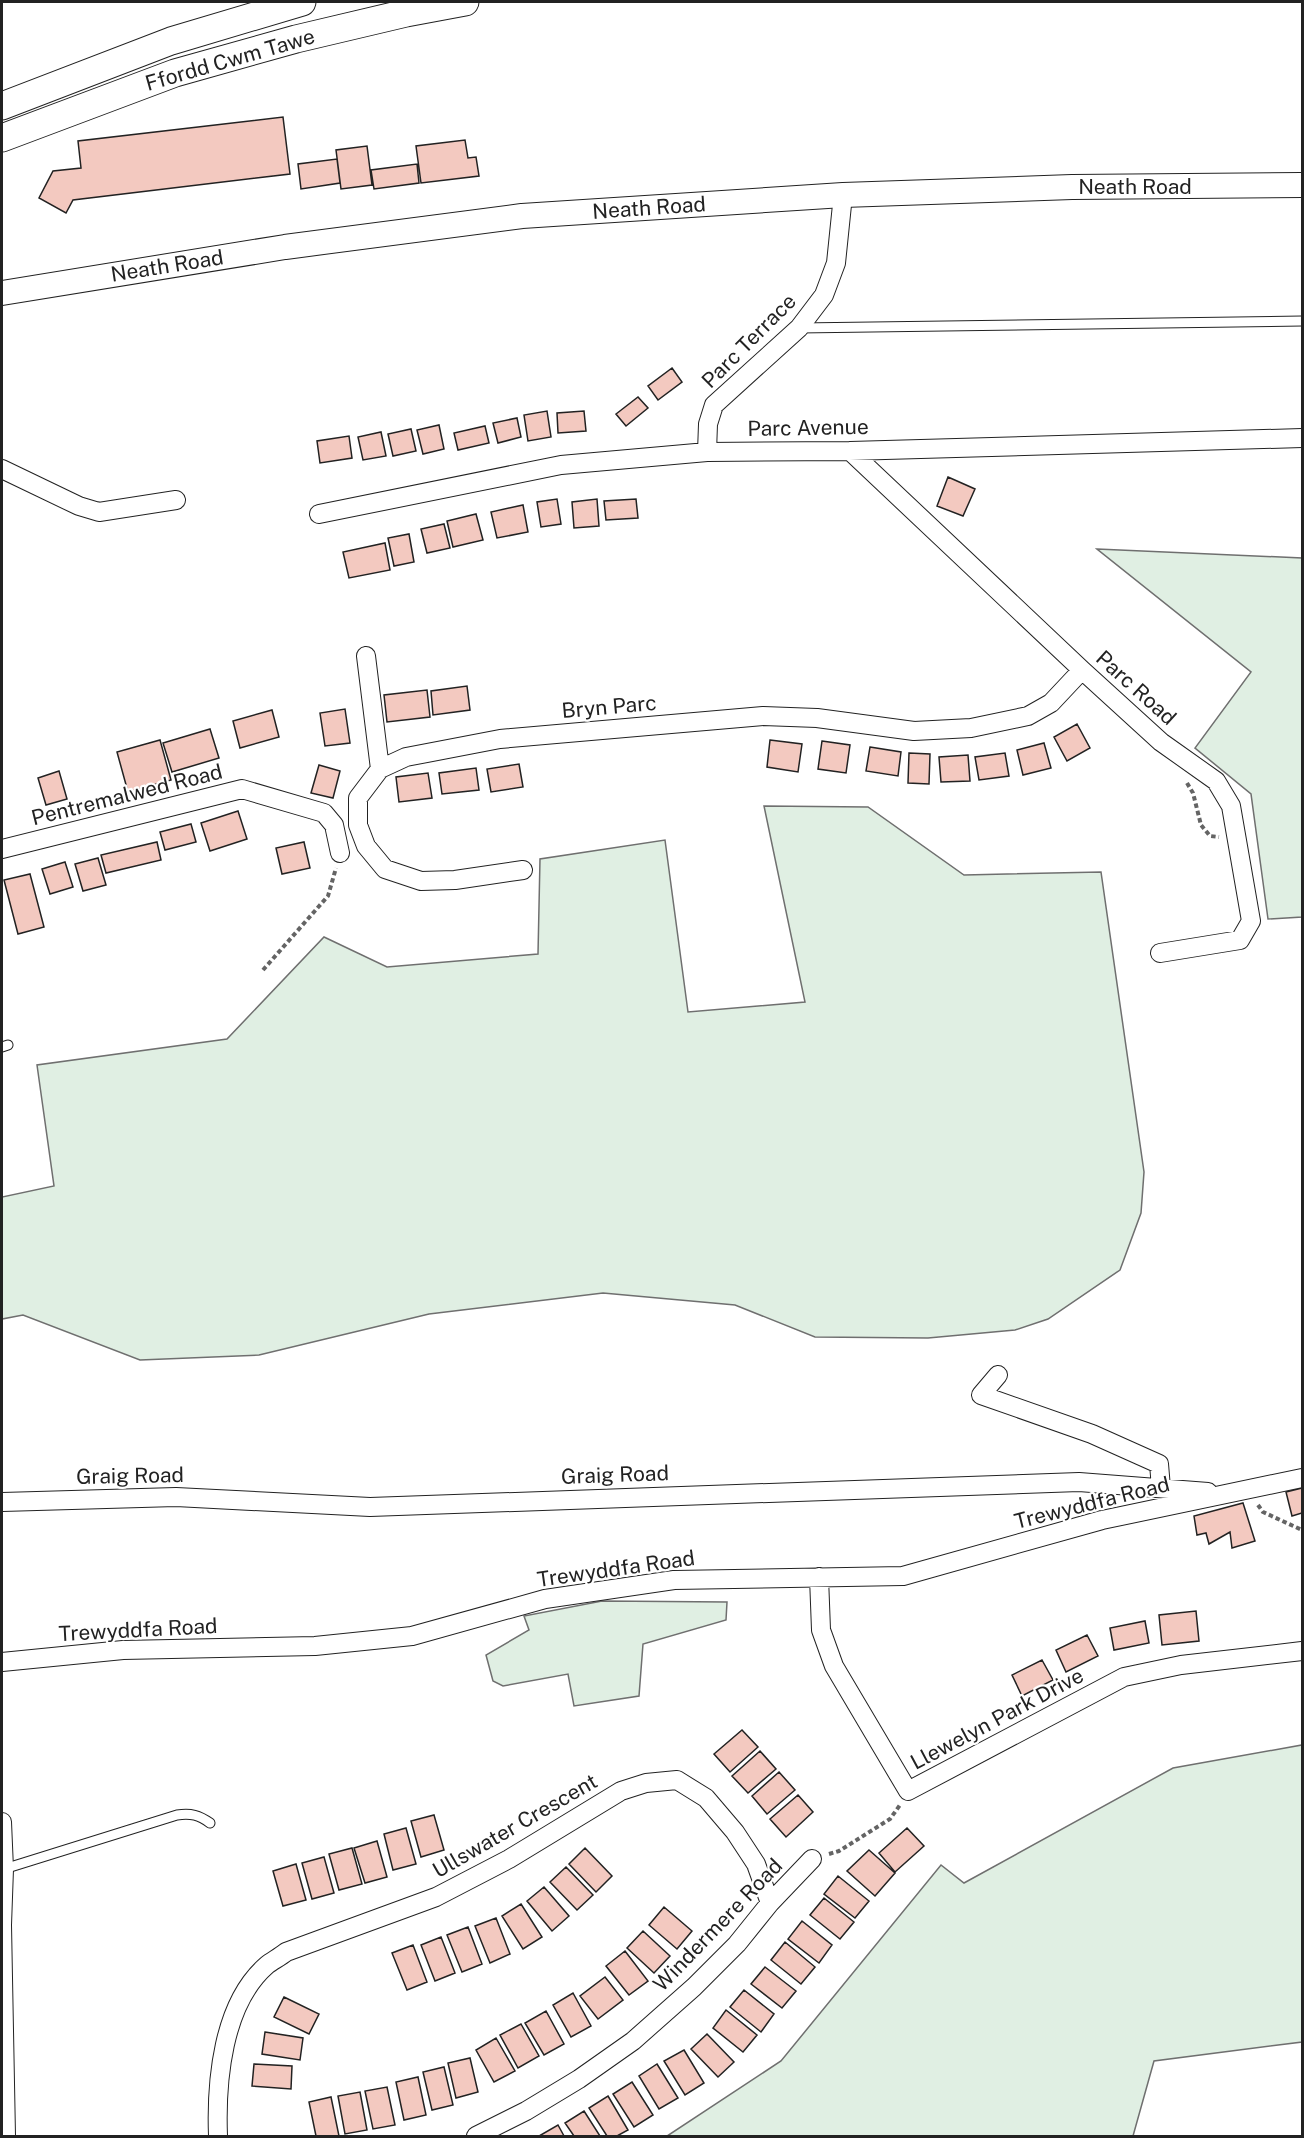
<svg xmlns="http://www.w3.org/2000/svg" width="1304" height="2138" viewBox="0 0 1304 2138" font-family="'Public Sans',sans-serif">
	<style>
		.green { fill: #e0efe3; stroke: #6f6f6f; stroke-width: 1.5 }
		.building { fill: #f3c9c0; stroke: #222; stroke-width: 1.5 }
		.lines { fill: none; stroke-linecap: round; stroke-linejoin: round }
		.lane-casing { stroke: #222; stroke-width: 11 }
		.street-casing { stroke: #222; stroke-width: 20 }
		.secondary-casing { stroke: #222; stroke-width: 26 }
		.primary-casing { stroke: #222; stroke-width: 29 }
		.path { stroke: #646464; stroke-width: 4; stroke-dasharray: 4.5 3; stroke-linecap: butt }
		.lane { stroke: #fff; stroke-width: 9 }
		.street { stroke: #fff; stroke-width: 18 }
		.secondary { stroke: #fff; stroke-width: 24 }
		.primary { stroke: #fff; stroke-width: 27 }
		.labels { text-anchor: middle; stroke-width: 4.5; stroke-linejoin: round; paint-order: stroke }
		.street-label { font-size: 21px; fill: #222; stroke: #fff }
	</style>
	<rect width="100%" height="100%" fill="#fff"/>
	<!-- green -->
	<path class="green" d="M 1097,549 L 1302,558 L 1302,917 L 1268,919 L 1251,794 L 1195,748 L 1251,672 Z
		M 764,806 L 868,807 L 964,875 L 1101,872 L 1144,1172 L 1141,1213 L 1120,1270 L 1048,1319 L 1015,1330 L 928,1338 L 815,1337 L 735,1305 L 603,1293 L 429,1314 L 259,1355 L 140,1360 L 23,1315 L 2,1319 L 2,1197 L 54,1186 L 37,1065 L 227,1039 L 324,937 L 387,967 L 538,954 L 540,859 L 665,840 L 688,1012 L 805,1002 Z
		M 602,1601 L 727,1602 L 726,1620 L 643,1644 L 639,1696 L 574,1706 L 568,1674 L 503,1686 L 493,1681 L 486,1655 L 529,1630 L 524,1616 Z
		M 1302,1745 L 1302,2042 L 1154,2061 L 1133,2136 L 667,2136 L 781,2061 L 941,1865 L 964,1883 L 1173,1768 Z"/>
	<!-- building -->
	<path class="building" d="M 283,117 L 290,174 L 73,200 L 66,213 L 39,198 L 53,171 L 81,168 L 78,141 Z
		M 465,140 L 468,158 L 476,157 L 479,176 L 421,183 L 416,146 Z
		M 367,146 L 372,185 L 341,189 L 336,150 Z
		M 337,159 L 340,183 L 301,189 L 298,164 Z
		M 417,164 L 419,183 L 374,189 L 371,170 Z
		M 672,368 L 682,382 L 658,400 L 648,386 Z
		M 638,397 L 648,408 L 626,426 L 616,414 Z
		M 547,411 L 551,437 L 528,441 L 524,415 Z
		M 584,411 L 586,431 L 558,433 L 557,413 Z
		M 517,418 L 521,437 L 498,443 L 493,423 Z
		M 439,425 L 444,449 L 423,454 L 417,430 Z
		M 485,426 L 489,443 L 458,450 L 454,433 Z
		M 411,429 L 416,451 L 393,456 L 388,434 Z
		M 381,432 L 386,456 L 363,460 L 358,437 Z
		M 349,436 L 352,458 L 320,463 L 317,441 Z
		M 948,477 L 975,489 L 963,516 L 937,506 Z
		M 557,499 L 561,524 L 541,527 L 537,502 Z
		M 597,499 L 599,526 L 574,528 L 572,502 Z
		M 636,499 L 638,518 L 606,520 L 604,501 Z
		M 523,505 L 528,532 L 497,538 L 491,512 Z
		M 476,514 L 483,540 L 453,547 L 447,521 Z
		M 444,524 L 450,548 L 427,553 L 421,529 Z
		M 409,534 L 414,562 L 394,566 L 388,538 Z
		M 385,543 L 390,570 L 349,578 L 343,552 Z
		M 467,686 L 470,710 L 433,715 L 431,691 Z
		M 427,690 L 430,717 L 387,722 L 384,695 Z
		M 345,709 L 350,743 L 325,746 L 320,713 Z
		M 272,710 L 279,737 L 240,748 L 233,721 Z
		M 1077,724 L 1090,748 L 1067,761 L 1054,737 Z
		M 210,729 L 219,758 L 172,772 L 163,743 Z
		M 160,740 L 171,780 L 128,792 L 117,752 Z
		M 770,740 L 802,744 L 798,772 L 767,767 Z
		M 822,741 L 850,745 L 846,773 L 818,769 Z
		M 1044,743 L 1051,768 L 1023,775 L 1017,750 Z
		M 870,747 L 901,752 L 898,776 L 866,771 Z
		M 909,753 L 930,754 L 929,784 L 908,783 Z
		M 1005,753 L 1009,776 L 979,780 L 975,757 Z
		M 968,755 L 970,781 L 941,782 L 939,757 Z
		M 519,764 L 523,787 L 491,792 L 487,769 Z
		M 319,765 L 340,771 L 333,798 L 311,793 Z
		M 476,768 L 479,790 L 442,794 L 439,773 Z
		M 59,771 L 67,799 L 46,805 L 38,778 Z
		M 428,773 L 432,798 L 399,802 L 396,777 Z
		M 238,811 L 247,839 L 210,851 L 201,823 Z
		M 191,824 L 196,842 L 165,850 L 160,832 Z
		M 157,842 L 161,860 L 106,873 L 101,855 Z
		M 304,842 L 310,868 L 282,874 L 276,848 Z
		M 98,858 L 106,885 L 83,891 L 75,864 Z
		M 65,862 L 73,887 L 50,894 L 42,869 Z
		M 30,874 L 44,927 L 18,934 L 4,880 Z
		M 1302,1488 L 1302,1513 L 1292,1516 L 1286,1492 Z
		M 1243,1503 L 1255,1541 L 1232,1548 L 1230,1532 L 1209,1544 L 1206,1533 L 1197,1535 L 1194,1516 Z
		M 1196,1611 L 1199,1641 L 1162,1645 L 1159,1615 Z
		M 1145,1621 L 1149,1643 L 1114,1650 L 1110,1628 Z
		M 1087,1635 L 1098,1656 L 1066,1672 L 1056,1650 Z
		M 1042,1660 L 1053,1680 L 1022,1696 L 1012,1675 Z
		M 742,1730 L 758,1747 L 730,1772 L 714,1754 Z
		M 760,1751 L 776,1769 L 748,1793 L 732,1776 Z
		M 779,1772 L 795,1790 L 767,1814 L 752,1796 Z
		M 798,1795 L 813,1812 L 786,1837 L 770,1819 Z
		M 434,1815 L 444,1850 L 421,1857 L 411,1821 Z
		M 406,1828 L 416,1864 L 393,1870 L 384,1834 Z
		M 907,1828 L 924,1846 L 895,1872 L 879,1853 Z
		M 377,1841 L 387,1877 L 365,1883 L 354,1848 Z
		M 352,1848 L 362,1884 L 339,1890 L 329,1854 Z
		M 585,1848 L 612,1876 L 596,1892 L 569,1864 Z
		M 869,1850 L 895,1873 L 875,1896 L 847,1871 Z
		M 324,1857 L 334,1893 L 312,1899 L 302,1863 Z
		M 296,1864 L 306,1900 L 283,1906 L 273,1871 Z
		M 566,1867 L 593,1895 L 577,1910 L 550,1882 Z
		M 838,1876 L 869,1901 L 855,1918 L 824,1894 Z
		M 544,1887 L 569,1916 L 552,1931 L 527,1901 Z
		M 824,1898 L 854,1922 L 840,1939 L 810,1915 Z
		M 521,1904 L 542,1937 L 523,1949 L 502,1916 Z
		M 664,1907 L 692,1931 L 677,1949 L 649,1925 Z
		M 496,1918 L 510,1954 L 490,1963 L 475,1926 Z
		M 802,1921 L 832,1945 L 819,1963 L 788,1939 Z
		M 468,1927 L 482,1964 L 462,1972 L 447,1935 Z
		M 643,1931 L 670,1956 L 654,1973 L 627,1948 Z
		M 441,1937 L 455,1973 L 435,1981 L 421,1945 Z
		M 785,1942 L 815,1967 L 801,1984 L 771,1960 Z
		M 413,1945 L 427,1982 L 407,1990 L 392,1953 Z
		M 625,1951 L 648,1981 L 629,1995 L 606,1966 Z
		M 765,1967 L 796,1991 L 782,2008 L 751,1984 Z
		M 605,1977 L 623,2000 L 598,2019 L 580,1996 Z
		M 744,1990 L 774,2014 L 761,2032 L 730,2007 Z
		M 573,1993 L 591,2026 L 571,2037 L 553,2005 Z
		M 284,1997 L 319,2014 L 309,2034 L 274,2017 Z
		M 726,2010 L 757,2035 L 743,2052 L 713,2028 Z
		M 546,2011 L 564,2044 L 544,2055 L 525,2023 Z
		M 521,2024 L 539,2056 L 518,2068 L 500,2035 Z
		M 265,2032 L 303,2038 L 300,2060 L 262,2054 Z
		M 707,2034 L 734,2062 L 718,2077 L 691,2049 Z
		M 496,2038 L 515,2071 L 494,2082 L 476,2050 Z
		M 684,2050 L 704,2083 L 685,2095 L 664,2061 Z
		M 470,2058 L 478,2092 L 456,2098 L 448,2063 Z
		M 254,2064 L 292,2066 L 291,2089 L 252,2086 Z
		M 657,2064 L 678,2098 L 659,2109 L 639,2076 Z
		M 444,2067 L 453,2105 L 432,2110 L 423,2072 Z
		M 418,2077 L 426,2115 L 404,2120 L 396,2082 Z
		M 632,2082 L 653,2115 L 634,2127 L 613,2094 Z
		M 387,2087 L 395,2125 L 373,2129 L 365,2091 Z
		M 360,2092 L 367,2130 L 345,2134 L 338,2096 Z
		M 608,2096 L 628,2130 L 617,2136 L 607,2136 L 589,2108 Z
		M 331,2097 L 339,2136 L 316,2136 L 309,2102 Z
		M 584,2111 L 600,2136 L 574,2136 L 565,2123 Z
		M 558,2125 L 564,2136 L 539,2136 Z"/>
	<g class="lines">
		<!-- lane casing -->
		<g class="lane-casing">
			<path id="lane" d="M 799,328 L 1302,321
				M 2,1047 L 8,1045
				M 4,1869 L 177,1815 C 191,1813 199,1815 210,1823"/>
		</g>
		<!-- street casing -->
		<g class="street-casing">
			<path id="street" d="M 850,451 L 1082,670 L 1161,742 L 1216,781 L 1231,806 L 1251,921 L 1240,940 L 1160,953
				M 707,452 L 708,424 L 714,405 L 799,328 L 824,295 L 836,263 L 843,195
				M 2,469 L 79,506 L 99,512 L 176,500
				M 319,514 L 561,465 L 707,452 L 850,451 L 1302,438
				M 366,656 L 380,769
				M 2,849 L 242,789 L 324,813 L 334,825 L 340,853
				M 523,870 L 455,880 L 421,881 L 385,869 L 366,846 L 358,825 L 358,798 L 380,769 L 406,757 L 500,739 L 763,716 L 817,718 L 914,731 L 971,728 L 1028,716 L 1051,703 L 1082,670
				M 998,1375 L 981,1395 L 1092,1434 L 1159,1464 L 1161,1488
				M 2,1502 L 176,1497 L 370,1507 L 1079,1482 L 1208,1492
				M 819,1577 L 821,1630 L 834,1666 L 908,1791 L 1124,1677 L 1181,1665 L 1302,1651
				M 2,1662 L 123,1650 L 315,1646 L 412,1636 L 545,1599 L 674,1580 L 903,1576 L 1102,1520 L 1302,1478
				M 2,1822 L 4,1869 L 2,1925 L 6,2136
				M 218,2136 C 216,2082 222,2004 267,1965 C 272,1961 280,1957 286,1952 L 436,1897 L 509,1859 L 621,1791 L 646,1783 L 677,1780 L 706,1798 L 735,1832 L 756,1864 L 770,1903
				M 476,2136 L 526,2111 L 579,2079 L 633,2041 L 694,1987 L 737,1944 L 770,1903 L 812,1859"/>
		</g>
		<!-- secondary casing -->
		<g class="secondary-casing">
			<path id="secondary" d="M 2,293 L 285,247 L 522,216 L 843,195 L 1072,187 L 1302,185"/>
		</g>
		<!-- primary casing -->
		<g class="primary-casing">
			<path id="primary" d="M 2,106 L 171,41 L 302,2
				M 2,138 L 175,73 L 296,39 L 406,13 L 465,2"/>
		</g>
		<!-- path -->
		<path class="path" d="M 1187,783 L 1193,793 L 1201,825 L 1210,836 L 1219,837
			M 263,970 L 328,896 L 336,868
			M 1258,1505 L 1263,1512 L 1302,1530
			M 829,1854 L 839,1851 L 890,1819 L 900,1805"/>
		<!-- lane -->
		<use href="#lane" class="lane"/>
		<!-- street -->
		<use href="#street" class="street"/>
		<!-- secondary -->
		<use href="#secondary" class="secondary"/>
		<!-- primary -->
		<use href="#primary" class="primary"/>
	</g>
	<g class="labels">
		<!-- street labels -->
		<g class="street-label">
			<text transform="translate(230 60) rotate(-16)" y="7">Ffordd Cwm Tawe</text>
			<text x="1135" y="194">Neath Road</text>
			<text transform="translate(649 208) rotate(-4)" y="7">Neath Road</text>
			<text transform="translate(167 266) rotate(-9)" y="7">Neath Road</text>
			<text transform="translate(749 341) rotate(-45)" y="7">Parc Terrace</text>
			<text transform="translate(808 428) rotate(-1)" y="7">Parc Avenue</text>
			<text transform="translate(1136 688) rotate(42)" y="7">Parc Road</text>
			<text transform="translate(609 707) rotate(-5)" y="7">Bryn Parc</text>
			<text transform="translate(127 795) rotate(-14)" y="7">Pentremalwed Road</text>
			<text transform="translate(615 1475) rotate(-2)" y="7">Graig Road</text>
			<text transform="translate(130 1476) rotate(-1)" y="7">Graig Road</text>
			<text transform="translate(1092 1503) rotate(-14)" y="7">Trewyddfa Road</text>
			<text transform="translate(616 1569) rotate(-8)" y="7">Trewyddfa Road</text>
			<text transform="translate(138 1630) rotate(-3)" y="7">Trewyddfa Road</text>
			<text transform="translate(997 1719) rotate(-28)" y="7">Llewelyn Park Drive</text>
			<text transform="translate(515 1826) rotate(-30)" y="7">Ullswater Crescent</text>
			<text transform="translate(718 1925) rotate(-46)" y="7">Windermere Road</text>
		</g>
	</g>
	<!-- border -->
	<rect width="1304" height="2138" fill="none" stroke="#222222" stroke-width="6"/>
</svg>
